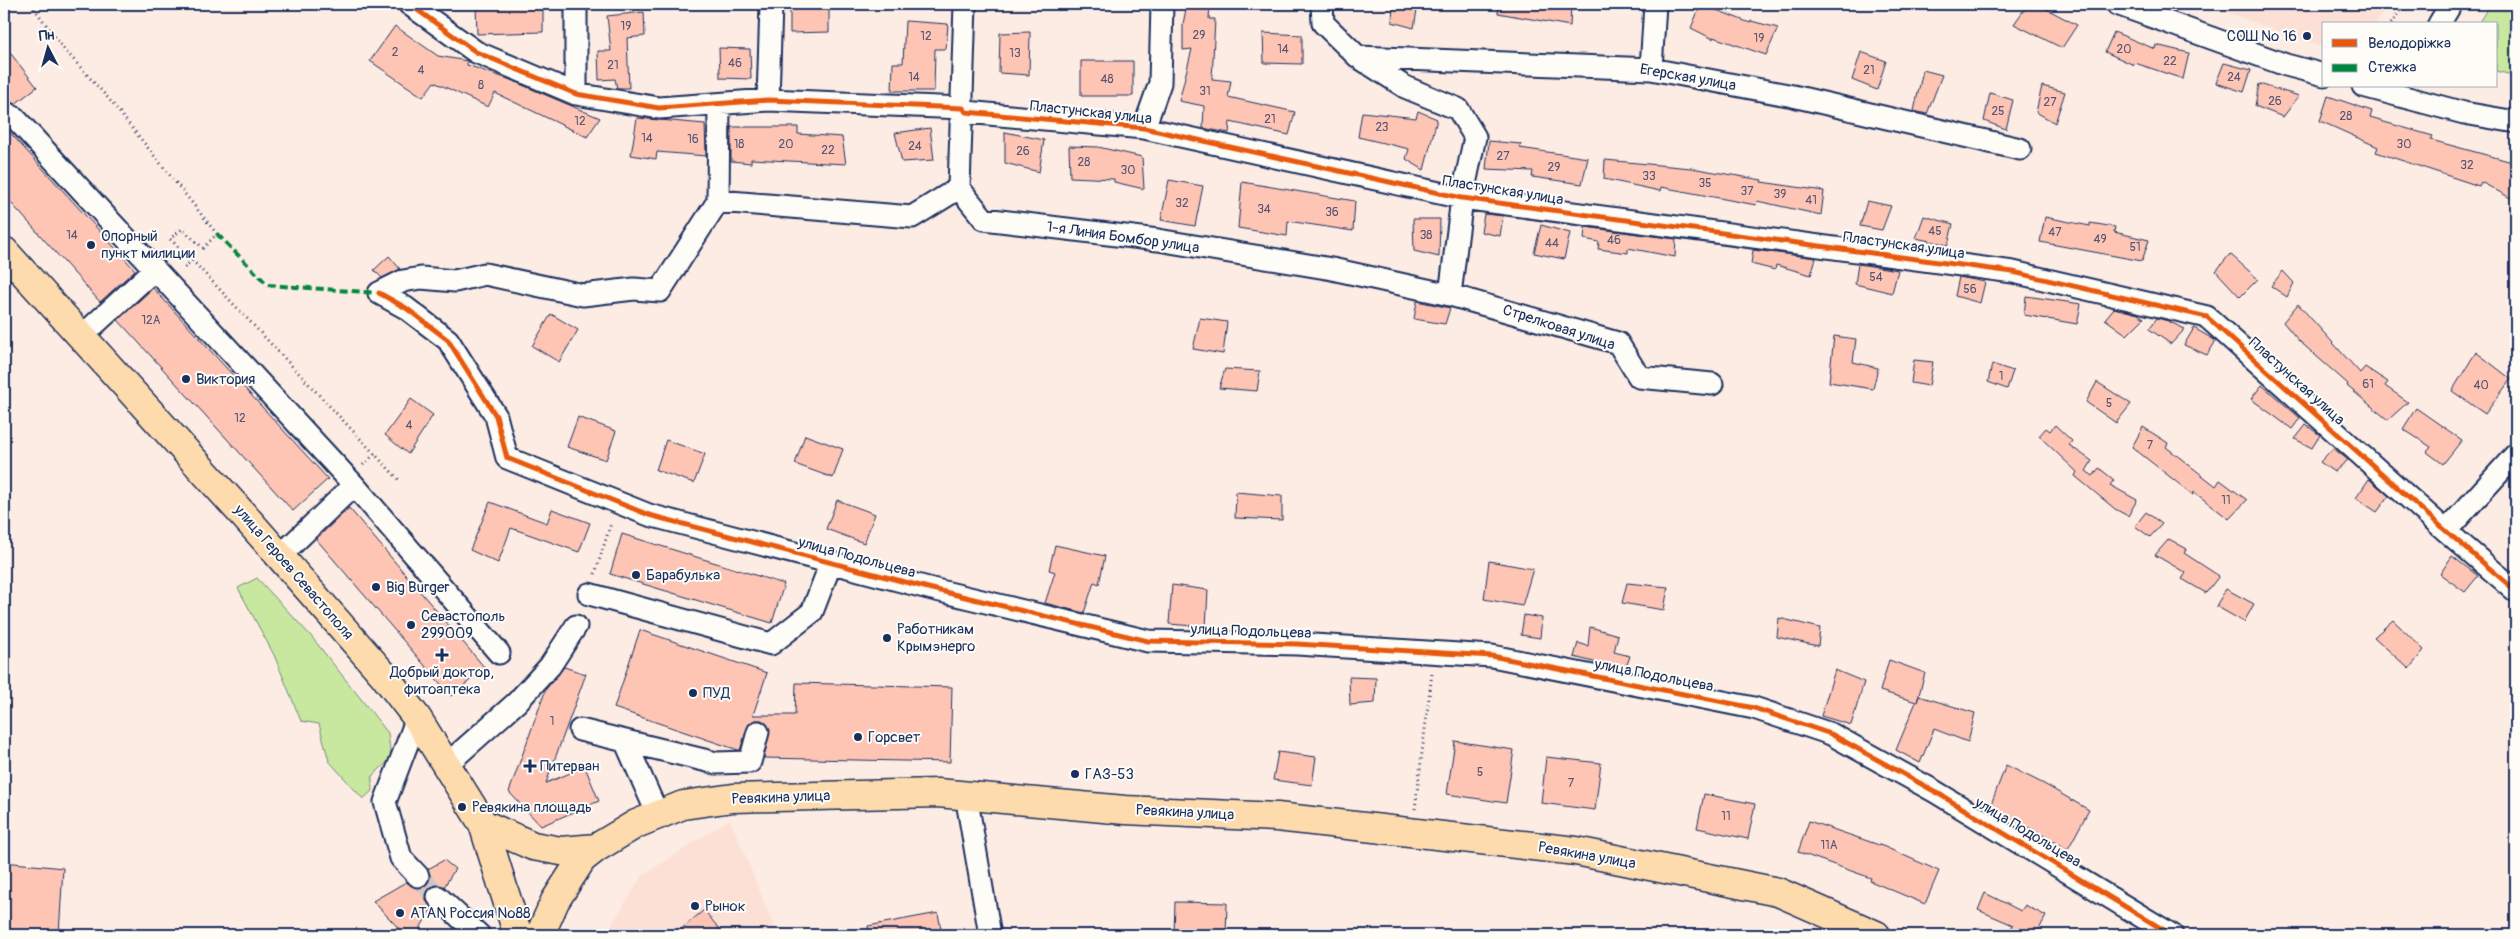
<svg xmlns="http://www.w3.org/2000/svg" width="2520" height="939" viewBox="0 0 2520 939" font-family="Pangolin,sans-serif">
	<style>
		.built { fill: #fde0d5 }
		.green { fill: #c8e79f; stroke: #728b7e }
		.building { fill: #fec5b5; stroke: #1b2f5e }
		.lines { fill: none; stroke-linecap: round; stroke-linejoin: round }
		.minor-tunnel { stroke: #d0c6c8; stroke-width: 21; stroke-dasharray: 21 11; stroke-linecap: butt }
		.minor-casing { stroke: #1b2f5e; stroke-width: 25 }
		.major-casing { stroke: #1b2f5e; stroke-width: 31 }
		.path { stroke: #1b2f5e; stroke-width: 3; stroke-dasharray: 1 4; stroke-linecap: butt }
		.minor { stroke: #fdfcf7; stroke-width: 21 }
		.major { stroke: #fedbac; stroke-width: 28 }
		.quiet { stroke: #00873e; stroke-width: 4; stroke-dasharray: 8 4; stroke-linecap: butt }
		.cycleway-casing { stroke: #fdfcf7; stroke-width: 8 }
		.cycleway { stroke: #e8590c; stroke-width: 5 }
		.poi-dot { fill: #1b2f5e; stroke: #fdfcf7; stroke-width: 2 }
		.labels { text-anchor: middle; stroke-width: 4; stroke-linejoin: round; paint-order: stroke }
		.number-label { font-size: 12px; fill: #545474 }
		.poi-label { font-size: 15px; fill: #1b2f5e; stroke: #fdfcf7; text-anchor: start }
		.street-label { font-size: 15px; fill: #1b2f5e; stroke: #fdfcf7 }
	</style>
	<rect width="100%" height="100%" fill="#fdece3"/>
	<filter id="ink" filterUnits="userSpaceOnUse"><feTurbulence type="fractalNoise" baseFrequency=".02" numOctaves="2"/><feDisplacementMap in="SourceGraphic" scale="10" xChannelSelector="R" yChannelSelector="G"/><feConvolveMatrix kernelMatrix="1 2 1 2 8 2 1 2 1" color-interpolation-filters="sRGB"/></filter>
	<g filter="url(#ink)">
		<!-- built -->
		<path class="built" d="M 2203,4 L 2388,4 L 2375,24 L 2324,24 L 2324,48 Z
			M 730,819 L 778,935 L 605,935 L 642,876 Z"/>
		<!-- green -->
		<path class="green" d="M 2490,4 L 2516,4 L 2516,76 L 2496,71 L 2496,24 L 2478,24 Z
			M 257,578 L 311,636 L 388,733 L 391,759 L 372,776 L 372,791 L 363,799 L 329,761 L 319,724 L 301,721 L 274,655 L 238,588 Z"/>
		<!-- building -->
		<path class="building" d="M 543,4 L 543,32 L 477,34 L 476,5 Z
			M 790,4 L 829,4 L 829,32 L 790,33 Z
			M 1187,4 L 1210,4 L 1209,19 L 1215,19 L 1212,79 L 1231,81 L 1228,97 L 1295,112 L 1289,135 L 1230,122 L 1229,133 L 1203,128 L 1204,106 L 1179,101 L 1192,49 L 1183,50 L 1183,24 Z
			M 1393,4 L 1418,4 L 1414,28 L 1392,22 Z
			M 1499,4 L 1571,4 L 1570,26 L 1498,13 Z
			M 1701,4 L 1750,23 L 1751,21 L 1778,28 L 1766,55 L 1713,37 L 1713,39 L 1691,28 Z
			M 2028,4 L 2037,4 L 2077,25 L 2062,48 L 2014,24 Z
			M 644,12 L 645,36 L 627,38 L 629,88 L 617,88 L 615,79 L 599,80 L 598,51 L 611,51 L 607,16 Z
			M 905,21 L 948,24 L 946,49 L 935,49 L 934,91 L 892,91 L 893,63 L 903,63 Z
			M 395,26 L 438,56 L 467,61 L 467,65 L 508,79 L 600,118 L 587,137 L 495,93 L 488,107 L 434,82 L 423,97 L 370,61 Z
			M 1030,32 L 1029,75 L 999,73 L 1000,33 Z
			M 2114,32 L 2155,49 L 2156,45 L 2189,53 L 2183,79 L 2135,63 L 2134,65 L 2105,52 Z
			M 1263,33 L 1302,35 L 1302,64 L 1264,63 Z
			M 4,45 L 37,87 L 15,104 L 4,100 Z
			M 719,48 L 750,49 L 751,79 L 720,78 Z
			M 1861,52 L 1886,61 L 1877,90 L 1852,80 Z
			M 1081,61 L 1133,61 L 1133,96 L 1081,96 Z
			M 2224,63 L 2251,70 L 2244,92 L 2216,83 Z
			M 1923,70 L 1942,75 L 1927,114 L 1914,111 Z
			M 2259,84 L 2299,96 L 2283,117 L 2255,106 Z
			M 2042,86 L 2065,92 L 2055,123 L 2036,112 Z
			M 1990,93 L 2013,100 L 2006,129 L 1984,121 Z
			M 2328,96 L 2372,111 L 2370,118 L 2433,136 L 2431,140 L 2516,163 L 2516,201 L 2481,182 L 2479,186 L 2376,152 L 2378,147 L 2320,121 Z
			M 1418,111 L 1437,119 L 1424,170 L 1406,159 L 1409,149 L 1358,137 L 1362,112 L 1416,118 Z
			M 637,118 L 705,124 L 706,156 L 657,152 L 656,159 L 631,155 Z
			M 4,126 L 135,270 L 100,302 L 4,195 Z
			M 731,127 L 798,127 L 798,134 L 842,137 L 846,164 L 751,159 L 751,163 L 731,161 Z
			M 930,128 L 934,160 L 902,162 L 895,133 Z
			M 1005,132 L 1044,140 L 1039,172 L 1005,163 Z
			M 1489,141 L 1521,144 L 1520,148 L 1588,158 L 1582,184 L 1532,177 L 1533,171 L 1486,169 Z
			M 1069,146 L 1098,147 L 1142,157 L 1144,189 L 1114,182 L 1114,179 L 1070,177 Z
			M 1605,160 L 1691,168 L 1762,180 L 1761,182 L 1824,191 L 1821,215 L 1757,201 L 1756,205 L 1661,187 L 1660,191 L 1604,179 Z
			M 1169,180 L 1203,186 L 1195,226 L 1161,220 Z
			M 1242,182 L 1355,201 L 1353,231 L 1288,221 L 1287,236 L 1238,228 Z
			M 1867,201 L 1891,206 L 1882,230 L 1860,226 Z
			M 1484,214 L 1503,216 L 1500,236 L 1481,232 Z
			M 1924,216 L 1953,224 L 1948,245 L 1916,238 Z
			M 2045,217 L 2090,226 L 2090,223 L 2115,227 L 2114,232 L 2149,240 L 2142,261 L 2040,242 Z
			M 1413,219 L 1440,219 L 1439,257 L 1414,251 Z
			M 1541,225 L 1570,233 L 1564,259 L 1534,253 Z
			M 1585,227 L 1676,239 L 1675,257 L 1628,248 L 1628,253 L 1598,249 L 1599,242 L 1584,239 Z
			M 1753,250 L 1816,258 L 1811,275 L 1776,265 L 1775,270 L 1751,264 Z
			M 2230,254 L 2258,279 L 2240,297 L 2216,271 Z
			M 389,256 L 400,269 L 382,278 L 374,270 Z
			M 1858,264 L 1898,270 L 1892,293 L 1855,284 Z
			M 2283,271 L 2294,283 L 2287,297 L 2271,286 Z
			M 1959,277 L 1985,282 L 1980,303 L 1955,296 Z
			M 153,288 L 328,479 L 293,511 L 118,320 Z
			M 2026,296 L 2081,304 L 2077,324 L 2024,315 Z
			M 1417,301 L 1450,308 L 1445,324 L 1414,319 Z
			M 2298,304 L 2360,373 L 2365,367 L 2388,382 L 2385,386 L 2408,402 L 2388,420 L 2347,386 L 2348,384 L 2298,340 L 2283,322 Z
			M 2114,308 L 2138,314 L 2144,318 L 2127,335 L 2105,319 Z
			M 551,314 L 578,330 L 559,362 L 532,346 Z
			M 1200,318 L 1227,322 L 1223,354 L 1193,349 Z
			M 2157,318 L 2168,321 L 2185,329 L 2171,344 L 2149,329 Z
			M 2194,328 L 2216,341 L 2207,355 L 2184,345 Z
			M 1834,336 L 1856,339 L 1853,362 L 1878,368 L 1873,389 L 1829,382 Z
			M 2476,352 L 2511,379 L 2485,414 L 2452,391 Z
			M 1914,360 L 1933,362 L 1929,386 L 1911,383 Z
			M 1992,364 L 2013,371 L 2007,389 L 1988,382 Z
			M 1225,369 L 1260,371 L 1257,391 L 1219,388 Z
			M 2097,382 L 2131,404 L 2116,423 L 2086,402 Z
			M 2262,385 L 2300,418 L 2292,429 L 2251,399 Z
			M 411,399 L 433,415 L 408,454 L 385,435 Z
			M 2416,408 L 2462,440 L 2443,464 L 2427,452 L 2431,447 L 2403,429 Z
			M 578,417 L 616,431 L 606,460 L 567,447 Z
			M 2055,425 L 2072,441 L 2069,445 L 2092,461 L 2086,471 L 2093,476 L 2099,468 L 2114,480 L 2110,485 L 2137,500 L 2128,516 L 2115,509 L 2075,476 L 2077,472 L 2039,436 L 2046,428 L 2050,431 Z
			M 2306,425 L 2320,435 L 2312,448 L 2295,439 Z
			M 2143,427 L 2168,443 L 2166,447 L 2216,486 L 2220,480 L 2247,500 L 2229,519 L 2194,492 L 2193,495 L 2132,447 Z
			M 805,435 L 843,449 L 833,478 L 795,464 Z
			M 666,440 L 705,454 L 694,483 L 656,470 Z
			M 2333,448 L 2348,460 L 2334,472 L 2320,462 Z
			M 2369,479 L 2389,496 L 2377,512 L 2356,498 Z
			M 1236,492 L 1282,496 L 1282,520 L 1235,518 Z
			M 837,500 L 875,514 L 864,543 L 826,529 Z
			M 490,502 L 547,523 L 552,509 L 590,523 L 579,552 L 511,528 L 498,563 L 470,550 Z
			M 349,508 L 485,668 L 451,696 L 316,539 Z
			M 2146,512 L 2162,524 L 2150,537 L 2135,526 Z
			M 622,534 L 784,584 L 772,623 L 610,574 Z
			M 2169,539 L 2187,549 L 2184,553 L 2219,576 L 2206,593 L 2182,579 L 2186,573 L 2155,555 Z
			M 1055,545 L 1105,556 L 1099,584 L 1094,582 L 1084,613 L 1045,603 L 1055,572 L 1049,570 Z
			M 2452,556 L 2478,576 L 2465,592 L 2440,574 Z
			M 1489,561 L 1533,569 L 1522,606 L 1484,599 Z
			M 1627,583 L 1668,587 L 1664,610 L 1622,603 Z
			M 1172,585 L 1208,590 L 1206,627 L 1169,624 Z
			M 2226,589 L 2254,604 L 2244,622 L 2216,606 Z
			M 1524,615 L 1542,618 L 1540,638 L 1521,635 Z
			M 1779,618 L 1820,628 L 1818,646 L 1777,637 Z
			M 2393,620 L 2424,650 L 2409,669 L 2374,637 Z
			M 1590,627 L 1618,635 L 1614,652 L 1630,656 L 1625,670 L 1574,657 L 1578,643 L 1588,646 Z
			M 640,630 L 767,673 L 753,715 L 795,715 L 796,683 L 952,687 L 950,762 L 764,758 L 770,729 L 762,720 L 754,720 L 749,724 L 740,750 L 738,750 L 614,708 Z
			M 1889,660 L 1925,673 L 1917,702 L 1919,696 L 1975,713 L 1968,742 L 1934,729 L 1920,763 L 1896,750 L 1916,702 L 1880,691 Z
			M 564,667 L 586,674 L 546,783 L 585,767 L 599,801 L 541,826 L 509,792 L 546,689 Z
			M 1835,670 L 1864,682 L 1851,725 L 1821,716 Z
			M 1349,677 L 1376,678 L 1375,703 L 1350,705 Z
			M 1455,741 L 1514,750 L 1506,803 L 1447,794 Z
			M 1278,752 L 1316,757 L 1312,785 L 1273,780 Z
			M 1546,757 L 1601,763 L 1595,810 L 1541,803 Z
			M 2006,765 L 2044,784 L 2089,810 L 2068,849 L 1990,807 Z
			M 1704,794 L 1755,804 L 1748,839 L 1697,828 Z
			M 1809,821 L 1885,847 L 1939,871 L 1925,904 L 1870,881 L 1871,878 L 1798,852 Z
			M 444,860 L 455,869 L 444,887 L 435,885 L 429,889 L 426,900 L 432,908 L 416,935 L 405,935 L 373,901 L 406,882 L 415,888 L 426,885 L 430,879 L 428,869 Z
			M 4,862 L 63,868 L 59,935 L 4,935 Z
			M 1985,893 L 2021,911 L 2025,905 L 2046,916 L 2036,935 L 2008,935 L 2013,925 L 1978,910 Z
			M 1175,902 L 1227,903 L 1226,935 L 1174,935 Z
			M 704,910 L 724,935 L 674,935 Z
			M 938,913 L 942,935 L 869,935 L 868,926 Z"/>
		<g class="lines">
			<!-- minor-tunnel -->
			<path class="minor-tunnel" d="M 418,876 L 438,897"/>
			<!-- minor casing -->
			<g class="minor-casing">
				<path id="minor" d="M 409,4 L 476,52 L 576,94 L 659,108 L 768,100 L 963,108 L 966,112 L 1144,128 L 1462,198 L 2013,272 L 2207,317 L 2446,531 L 2516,591
					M 576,4 L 576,94
					M 1322,4 L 1323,23 L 1358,57 L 1651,69 L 1793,96 L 2020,149
					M 2117,4 L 2286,65 L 2324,75
					M 2439,24 L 2451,4
					M 1651,69 L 1655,4
					M 2363,86 L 2464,113 L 2516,122
					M 768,100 L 771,4
					M 4,112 L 15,118 L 354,485
					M 1144,128 L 1160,83 L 1162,4
					M 959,188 L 965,4
					M 718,201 L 912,217 L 959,188 L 984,219 L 1158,240 L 1332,269 L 1450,295 L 1462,198 L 1475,137 L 1458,109 L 1405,87 L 1358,57
					M 379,293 L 406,308 L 448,340 L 496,416 L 507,458 L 649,515 L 932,589 L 1148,641 L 1297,644 L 1492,656 L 1754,708 L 1831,734 L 1934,791 L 2172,935
					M 379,293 L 403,281 L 421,278 L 455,281 L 485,274 L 583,295 L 634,289 L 660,291 L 718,201 L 719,104
					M 1450,295 L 1618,343 L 1639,377 L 1712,384
					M 82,336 L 155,269
					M 2446,531 L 2516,454
					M 280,556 L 354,485 L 499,653
					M 589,594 L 771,644 L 812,612 L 831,563
					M 417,718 L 385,802 L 401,858 L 418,876
					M 580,730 L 716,763 L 750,762 L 758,732
					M 626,743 L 658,815
					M 446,765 L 517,702 L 550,666 L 576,626
					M 966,795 L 990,935
					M 438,897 L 479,935"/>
			</g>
			<!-- major casing -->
			<g class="major-casing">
				<path id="major" d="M 4,251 L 247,519 L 383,674 L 417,718 L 483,824 L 518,935
					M 483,824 L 533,846 L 561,851 L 596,848
					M 540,935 L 555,901 L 582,859 L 596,848 L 636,824 L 683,805 L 733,798 L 938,793 L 1125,810 L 1277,817 L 1576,851 L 1778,892 L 1876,935"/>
			</g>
			<!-- path -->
			<path class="path" d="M 31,4 L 63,48 L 108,98 L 217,234 L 203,248 L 182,229 L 170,239 L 192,260 L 183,269
				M 2391,24 L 2405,4
				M 192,260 L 401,482
				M 363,465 L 375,454
				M 595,574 L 611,523
				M 1415,809 L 1432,673
				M 1900,932 L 1907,935"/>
			<!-- minor -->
			<use href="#minor" class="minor"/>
			<!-- major -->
			<use href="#major" class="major"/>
			<!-- quiet -->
			<path class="quiet" d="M 217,234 L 268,285 L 379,293"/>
			<!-- cycleway casing -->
			<g class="cycleway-casing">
				<path id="cycleway" d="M 409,4 L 476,52 L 576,94 L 659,108 L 768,100 L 963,108 L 966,112 L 1144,128 L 1462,198 L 2013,272 L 2207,317 L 2446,531 L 2516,591
					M 379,293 L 406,308 L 448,340 L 496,416 L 507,458 L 649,515 L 932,589 L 1148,641 L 1297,644 L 1492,656 L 1754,708 L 1831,734 L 1934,791 L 2172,935"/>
			</g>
			<!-- cycleway -->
			<use href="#cycleway" class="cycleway"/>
		</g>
	</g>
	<!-- markers -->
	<g class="poi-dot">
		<circle cx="2307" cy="36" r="5"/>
		<circle cx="91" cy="245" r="5"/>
		<circle cx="186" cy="379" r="5"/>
		<circle cx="636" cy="575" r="5"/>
		<circle cx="376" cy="587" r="5"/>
		<circle cx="411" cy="625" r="5"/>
		<circle cx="887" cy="638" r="5"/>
		<path d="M439.5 647.5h5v5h5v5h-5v5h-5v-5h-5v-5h5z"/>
		<circle cx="693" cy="693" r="5"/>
		<circle cx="858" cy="737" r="5"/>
		<path d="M527.5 758.5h5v5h5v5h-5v5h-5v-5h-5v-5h5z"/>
		<circle cx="1075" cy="774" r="5"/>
		<circle cx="462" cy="807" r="5"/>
		<circle cx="695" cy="906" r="5"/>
		<circle cx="400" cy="913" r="5"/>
	</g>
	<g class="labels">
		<!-- number labels -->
		<g class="number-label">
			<text x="626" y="30">19</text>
			<text x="1199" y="39">29</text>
			<text x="926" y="40">12</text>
			<text x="1759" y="42">19</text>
			<text x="1283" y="53">14</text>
			<text x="2124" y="53">20</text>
			<text x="395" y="56">2</text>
			<text x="1015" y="57">13</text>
			<text x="2170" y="65">22</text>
			<text x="735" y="67">46</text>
			<text x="613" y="69">21</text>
			<text x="421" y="74">4</text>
			<text x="1869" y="74">21</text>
			<text x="914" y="81">14</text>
			<text x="2234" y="81">24</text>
			<text x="1107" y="83">48</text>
			<text x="481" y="89">8</text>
			<text x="1205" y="95">31</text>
			<text x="2275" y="105">26</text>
			<text x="2050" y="106">27</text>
			<text x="1998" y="115">25</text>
			<text x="2346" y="120">28</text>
			<text x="1270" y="123">21</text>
			<text x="580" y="125">12</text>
			<text x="1382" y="131">23</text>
			<text x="647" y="142">14</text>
			<text x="693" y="143">16</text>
			<text x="739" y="148">18</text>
			<text x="786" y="148">20</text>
			<text x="2404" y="148">30</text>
			<text x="915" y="150">24</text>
			<text x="828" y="154">22</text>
			<text x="1023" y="155">26</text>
			<text x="1503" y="160">27</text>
			<text x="1084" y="166">28</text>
			<text x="2467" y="169">32</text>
			<text x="1554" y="171">29</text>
			<text x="1128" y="174">30</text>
			<text x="1649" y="180">33</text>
			<text x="1705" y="187">35</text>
			<text x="1747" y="195">37</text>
			<text x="1780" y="198">39</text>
			<text x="1811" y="204">41</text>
			<text x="1182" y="207">32</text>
			<text x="1264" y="213">34</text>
			<text x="1332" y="216">36</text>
			<text x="1935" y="235">45</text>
			<text x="2055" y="236">47</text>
			<text x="72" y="239">14</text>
			<text x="1426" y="239">38</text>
			<text x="2100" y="243">49</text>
			<text x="1614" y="244">46</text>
			<text x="1552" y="247">44</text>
			<text x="2135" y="251">51</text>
			<text x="1876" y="281">54</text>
			<text x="1970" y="293">56</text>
			<text x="151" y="324">12А</text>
			<text x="2001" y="380">1</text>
			<text x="2368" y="388">61</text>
			<text x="2481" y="389">40</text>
			<text x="2109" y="407">5</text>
			<text x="240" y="422">12</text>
			<text x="409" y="429">4</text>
			<text x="2150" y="449">7</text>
			<text x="2226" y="504">11</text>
			<text x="552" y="725">1</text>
			<text x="1480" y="776">5</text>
			<text x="1571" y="787">7</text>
			<text x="1726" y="820">11</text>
			<text x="1829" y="849">11А</text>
		</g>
		<!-- poi labels -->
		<g class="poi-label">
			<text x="2297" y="41" text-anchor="end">СОШ № 16</text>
			<text x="101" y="241">Опорный<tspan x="101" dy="17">пункт милиции</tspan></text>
			<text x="196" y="384">Виктория</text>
			<text x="646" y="580">Барабулька</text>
			<text x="386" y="592">Big Burger</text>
			<text x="421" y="621">Севастополь<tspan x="421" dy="17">299009</tspan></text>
			<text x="897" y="634">Работникам<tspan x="897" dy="17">Крымэнерго</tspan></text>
			<text x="442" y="677" text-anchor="middle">Добрый доктор,<tspan x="442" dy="17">фитоаптека</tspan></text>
			<text x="703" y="698">ПУД</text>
			<text x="868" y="742">Горсвет</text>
			<text x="540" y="771">Питерван</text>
			<text x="1085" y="779">ГАЗ-53</text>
			<text x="472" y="812">Ревякина площадь</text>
			<text x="705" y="911">Рынок</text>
			<text x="410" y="918">ATAN Россия №88</text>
		</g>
		<!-- street labels -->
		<g class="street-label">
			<text transform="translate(1688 77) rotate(10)" y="5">Егерская улица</text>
			<text transform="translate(1091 112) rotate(6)" y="5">Пластунская улица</text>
			<text transform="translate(1503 190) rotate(9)" y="5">Пластунская улица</text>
			<text transform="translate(1123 237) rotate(8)" y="5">1-я Линия Бомбор улица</text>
			<text transform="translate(1904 245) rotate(8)" y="5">Пластунская улица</text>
			<text transform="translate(1559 327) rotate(18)" y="5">Стрелковая улица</text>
			<text transform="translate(2297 381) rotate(42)" y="5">Пластунская улица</text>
			<text transform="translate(857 557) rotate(15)" y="5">улица Подольцева</text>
			<text transform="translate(294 572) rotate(49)" y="5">улица Героев Севастополя</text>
			<text transform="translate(1251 631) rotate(2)" y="5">улица Подольцева</text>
			<text transform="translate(1654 675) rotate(11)" y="5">улица Подольцева</text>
			<text transform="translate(781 797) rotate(-2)" y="5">Ревякина улица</text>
			<text transform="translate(1185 812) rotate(3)" y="5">Ревякина улица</text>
			<text transform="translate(2028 832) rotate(31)" y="5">улица Подольцева</text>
			<text transform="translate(1587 855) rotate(10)" y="5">Ревякина улица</text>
		</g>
	</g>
	<!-- margin -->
	<rect width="2520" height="939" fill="none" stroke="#fdfcf7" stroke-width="20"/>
	<rect x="10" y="10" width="2500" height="919" fill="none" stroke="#1b2f5e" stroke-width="2" filter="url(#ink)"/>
	<!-- legend -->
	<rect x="2322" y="22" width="175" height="65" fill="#fdfcf7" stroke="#a3aaba"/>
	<rect x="2332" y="39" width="25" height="8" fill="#e8590c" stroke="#a3aaba"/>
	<text x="2368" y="48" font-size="15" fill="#1b2f5e">Велодоріжка</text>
	<rect x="2332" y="64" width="25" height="8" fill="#00873e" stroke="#a3aaba"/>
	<text x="2368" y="72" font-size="15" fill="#1b2f5e">Стежка</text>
	<!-- north arrow -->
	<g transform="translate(48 48) rotate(354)" stroke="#fdfcf7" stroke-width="4" paint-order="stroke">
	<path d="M0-4L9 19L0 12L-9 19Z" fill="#1b2f5e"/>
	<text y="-8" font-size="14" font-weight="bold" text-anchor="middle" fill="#1b2f5e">Пн</text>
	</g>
</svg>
